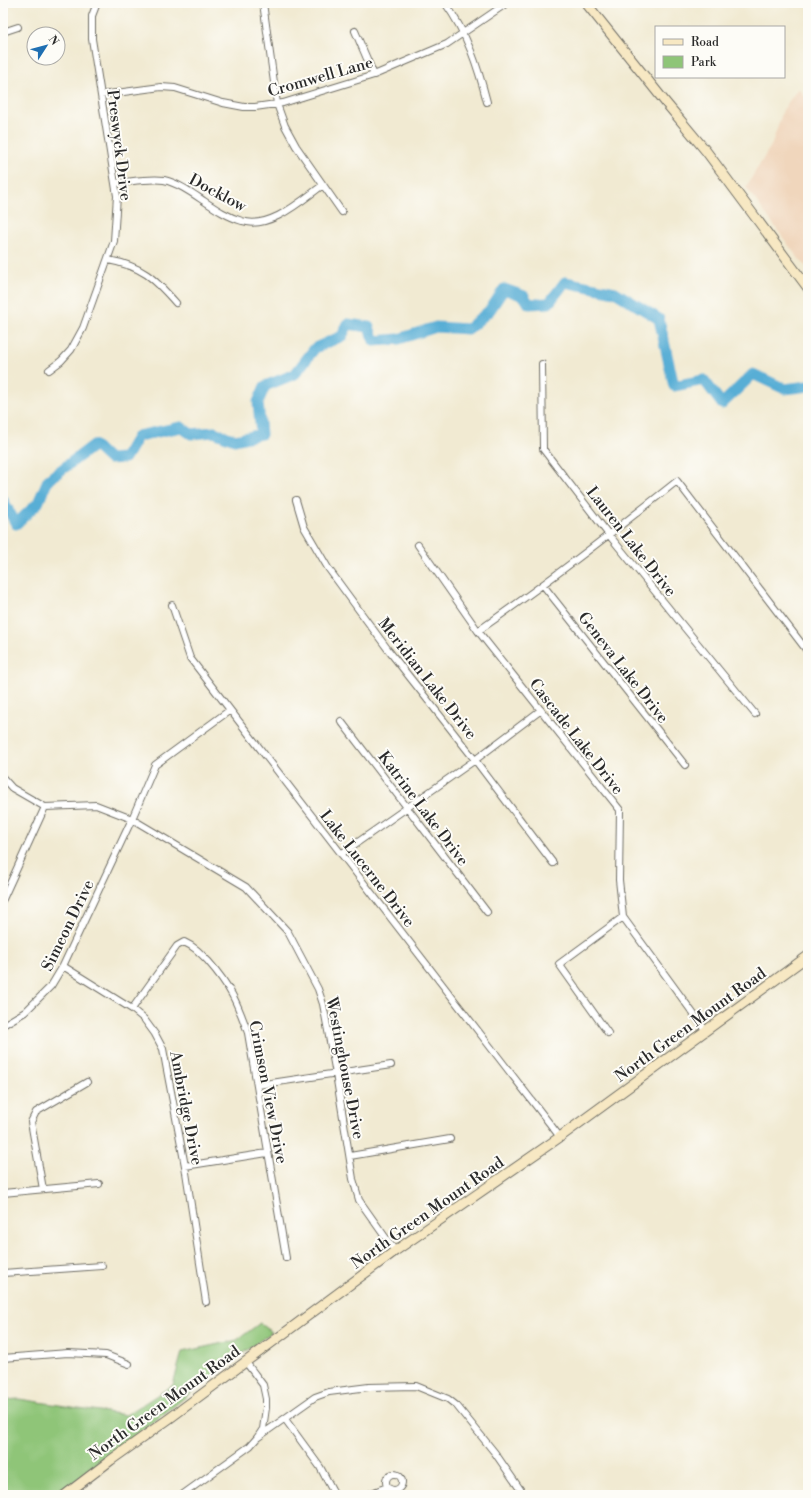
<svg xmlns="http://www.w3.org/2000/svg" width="811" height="1498" viewBox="0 0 811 1498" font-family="'Libre Bodoni',serif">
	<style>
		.built { fill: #f0d6bc }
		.green { fill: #8fc578; stroke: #5d7852 }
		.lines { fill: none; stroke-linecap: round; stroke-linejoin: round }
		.river { stroke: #59aed5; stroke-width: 11 }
		.street-casing { stroke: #706e65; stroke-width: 8 }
		.secondary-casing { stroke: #706e65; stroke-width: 11 }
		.street { stroke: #fff; stroke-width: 6 }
		.secondary { stroke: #f7e8c3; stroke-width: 9 }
		.labels { text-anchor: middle; stroke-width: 4; stroke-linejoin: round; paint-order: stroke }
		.street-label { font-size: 16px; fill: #2b2b2b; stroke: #fdfcf7 }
	</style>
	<rect width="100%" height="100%" fill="#fdfcf7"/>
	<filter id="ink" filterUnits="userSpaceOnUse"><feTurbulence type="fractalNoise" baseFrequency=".025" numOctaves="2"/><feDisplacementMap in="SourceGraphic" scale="8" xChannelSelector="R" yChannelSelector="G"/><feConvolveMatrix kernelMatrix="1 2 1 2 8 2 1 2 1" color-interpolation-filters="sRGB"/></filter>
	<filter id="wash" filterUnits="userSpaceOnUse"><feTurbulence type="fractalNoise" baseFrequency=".012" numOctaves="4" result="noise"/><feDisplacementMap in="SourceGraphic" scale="16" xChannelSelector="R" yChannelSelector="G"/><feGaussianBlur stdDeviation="0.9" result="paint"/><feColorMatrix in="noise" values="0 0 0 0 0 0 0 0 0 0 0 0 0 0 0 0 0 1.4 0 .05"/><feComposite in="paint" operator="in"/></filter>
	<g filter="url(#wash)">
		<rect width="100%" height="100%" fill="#f1ead2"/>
		<!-- built -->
		<path class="built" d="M 798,88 L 808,102 L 808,269 L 795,254 L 746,187 L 772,144 L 783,110 Z"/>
		<!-- green -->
		<path class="green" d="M 260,1323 L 272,1332 L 232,1361 L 59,1495 L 3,1495 L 3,1400 L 19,1399 L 126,1415 L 173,1385 L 182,1352 L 237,1340 Z"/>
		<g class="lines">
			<!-- river -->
			<path class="river" d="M 3,500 L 16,524 L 38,503 L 48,480 L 94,445 L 109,459 L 125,458 L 138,436 L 181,427 L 191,434 L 214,432 L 235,440 L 261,434 L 258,402 L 265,386 L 295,374 L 315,348 L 342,336 L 348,324 L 369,327 L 374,341 L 399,339 L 436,327 L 468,329 L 490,310 L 504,289 L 524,296 L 529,304 L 549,303 L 565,282 L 615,292 L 659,319 L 674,386 L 704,380 L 722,404 L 753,374 L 785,389 L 808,386"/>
		</g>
	</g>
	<g filter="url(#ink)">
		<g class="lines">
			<!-- street casing -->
			<g class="street-casing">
				<path id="street" d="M 263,3 L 277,104 L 285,126 L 296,146 L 342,212
					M 445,3 C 467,33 478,67 487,102
					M 355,31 L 374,75
					M 3,32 L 18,27
					M 101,95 L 161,87 L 175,88 L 223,103 L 244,107 L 255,107 L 283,103 L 374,75 L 447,44 L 507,3
					M 115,183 C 130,182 148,178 164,180 C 178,183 192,193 204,201 C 216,209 228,217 242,221 C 270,230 302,200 323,185
					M 108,260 C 142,266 154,278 176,303
					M 542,364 L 543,449 L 609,535 L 755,714
					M 49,370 L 61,361 L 71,350 L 83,328 L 114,241 L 117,196 L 92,39 L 92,16 L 97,3
					M 296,500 L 304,527 L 328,568 L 389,651 L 475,760 L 553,863
					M 418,545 L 478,631
					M 543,585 L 685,765
					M 172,605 L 190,658 L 560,1137
					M 341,721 L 487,912
					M 3,778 L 12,788 L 45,807 L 96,805 L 132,819 L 246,887 L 288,932 L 318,989 L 323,1004 L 336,1074 L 353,1179 L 359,1200 L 395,1251
					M 341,854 L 475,760 L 541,710
					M 3,899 L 45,807
					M 63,966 L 132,1009 L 144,1019 L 155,1034 L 163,1049 L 185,1166 L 206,1302
					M 132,1009 L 177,946 L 184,942 C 195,947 200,953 208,961 C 230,986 237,1002 248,1033 L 286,1258
					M 3,1025 L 25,1012 L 51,986 L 63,966 L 132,819 L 155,765 L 230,710
					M 706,1031 L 623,917 L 619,880 L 620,810 L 478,631 C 547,583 612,533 677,481 L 808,652
					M 608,1033 L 559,964 L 623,917
					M 258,1085 L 391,1065
					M 350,1156 L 450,1139
					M 185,1166 L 267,1153
					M 43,1189 L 31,1122 L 36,1112 L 87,1082
					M 3,1193 L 99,1184
					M 3,1273 L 102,1266
					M 3,1358 L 68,1353 L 106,1355 L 129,1364
					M 285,1419 L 320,1467 L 335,1495
					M 257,1438 L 315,1397 L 329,1392 L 369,1387 L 416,1386 L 448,1399 L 457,1406 L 495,1453 L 524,1495
					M386 1482a8 8 0 1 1 16 0a8 8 0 1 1-16 0Z
					M 182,1495 L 250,1446 L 257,1438 L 263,1429 L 266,1408 L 266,1399 L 263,1385 L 245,1361
					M 367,1495 L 387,1487"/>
			</g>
			<!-- secondary casing -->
			<g class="secondary-casing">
				<path id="secondary" d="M 586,3 L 666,103 L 706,151 L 808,288
					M 65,1495 L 111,1460 L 170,1418 L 395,1251 L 560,1137 L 808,956"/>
			</g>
			<!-- street -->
			<use href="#street" class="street"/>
			<!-- secondary -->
			<use href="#secondary" class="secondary"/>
		</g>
	</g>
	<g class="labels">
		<!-- street labels -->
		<g class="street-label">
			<text transform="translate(320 76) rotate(-16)" y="6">Cromwell Lane</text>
			<text transform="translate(120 145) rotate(83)" y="6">Preswyck Drive</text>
			<text transform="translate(218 192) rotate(28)" y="6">Docklow</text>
			<text transform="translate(632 541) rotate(52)" y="6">Lauren Lake Drive</text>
			<text transform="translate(624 667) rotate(52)" y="6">Geneva Lake Drive</text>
			<text transform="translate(428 678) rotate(52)" y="6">Meridian Lake Drive</text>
			<text transform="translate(577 736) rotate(52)" y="6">Cascade Lake Drive</text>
			<text transform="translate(424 808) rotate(53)" y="6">Katrine Lake Drive</text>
			<text transform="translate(368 868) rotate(52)" y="6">Lake Lucerne Drive</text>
			<text transform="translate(67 925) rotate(-64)" y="6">Simeon Drive</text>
			<text transform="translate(690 1024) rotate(-36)" y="6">North Green Mount Road</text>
			<text transform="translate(346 1068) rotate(79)" y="6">Westinghouse Drive</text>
			<text transform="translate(269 1092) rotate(79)" y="6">Crimson View Drive</text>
			<text transform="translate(187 1108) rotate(79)" y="6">Ambridge Drive</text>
			<text transform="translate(427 1212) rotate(-35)" y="6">North Green Mount Road</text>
			<text transform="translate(164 1402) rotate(-36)" y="6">North Green Mount Road</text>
		</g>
	</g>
	<!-- margin -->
	<rect width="811" height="1498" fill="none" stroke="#fdfcf7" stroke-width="16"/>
	<!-- legend -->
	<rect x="655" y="26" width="130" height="52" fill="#fdfcf7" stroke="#a9a8a5"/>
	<rect x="663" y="39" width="20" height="6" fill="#f7e8c3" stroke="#a9a8a5"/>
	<text x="691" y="46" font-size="12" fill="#2b2b2b">Road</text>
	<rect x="663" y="56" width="20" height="12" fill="#8fc578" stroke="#a9a8a5"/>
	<text x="691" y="66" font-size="12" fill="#2b2b2b">Park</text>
	<!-- north arrow -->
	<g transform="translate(46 46) rotate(54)"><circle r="19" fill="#fdfcf7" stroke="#a9a8a5"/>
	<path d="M0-3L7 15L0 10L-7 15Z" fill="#1f6fb2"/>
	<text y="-6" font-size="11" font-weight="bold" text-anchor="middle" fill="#2b2b2b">N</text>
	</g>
</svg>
